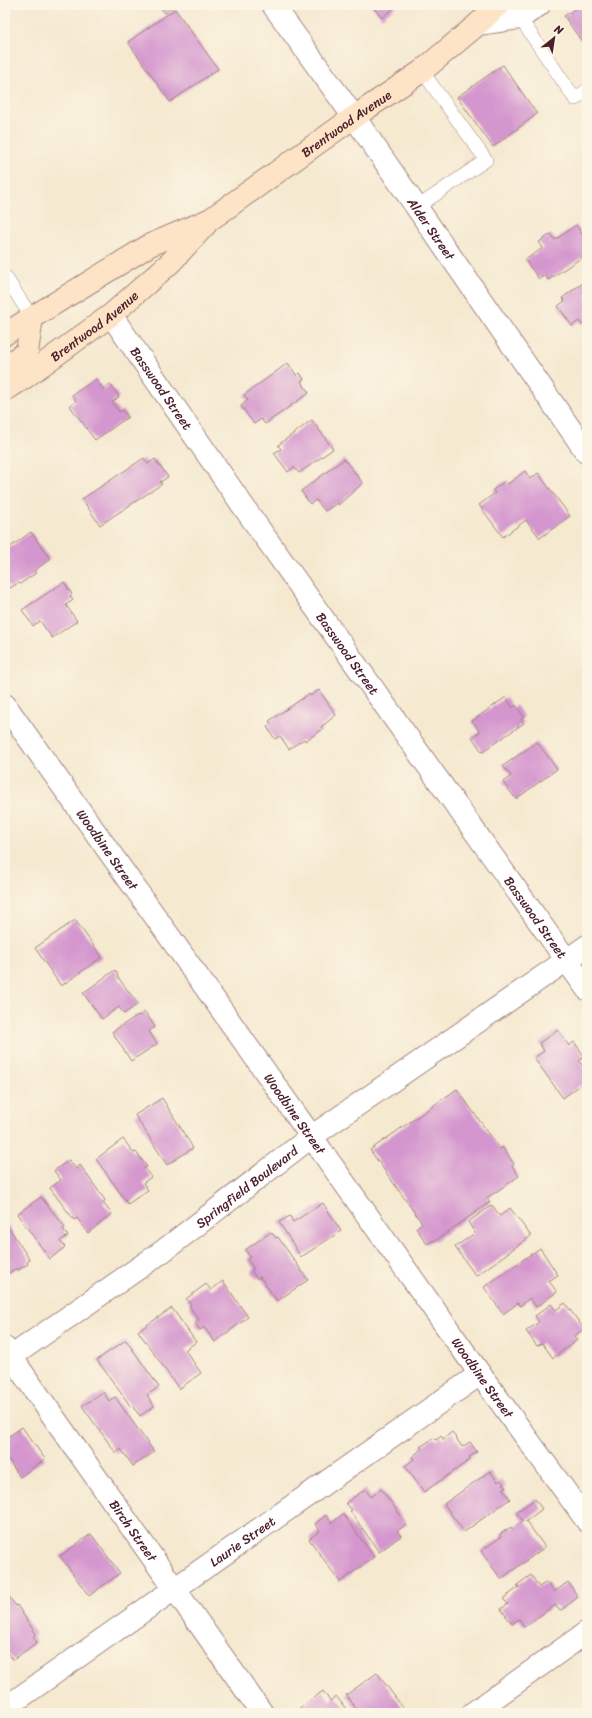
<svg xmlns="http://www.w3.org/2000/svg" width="592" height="1718" viewBox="0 0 592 1718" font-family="Sriracha,sans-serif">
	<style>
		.building { fill: #d496ce }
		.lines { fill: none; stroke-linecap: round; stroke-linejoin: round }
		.service-casing { stroke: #a0847e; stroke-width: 14 }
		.minor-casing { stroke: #a0847e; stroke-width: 24 }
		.tertiary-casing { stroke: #a0847e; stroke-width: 24 }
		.secondary-casing { stroke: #a0847e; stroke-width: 24 }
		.service { stroke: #fff; stroke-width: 13 }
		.minor { stroke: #fff; stroke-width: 22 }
		.tertiary { stroke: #fff; stroke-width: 22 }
		.secondary { stroke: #fee4c6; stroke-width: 22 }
		.labels { text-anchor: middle; stroke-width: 4; stroke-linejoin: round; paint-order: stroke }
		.street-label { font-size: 13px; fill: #4a1f2b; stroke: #fcf5e5 }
	</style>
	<rect width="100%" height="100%" fill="#fcf5e5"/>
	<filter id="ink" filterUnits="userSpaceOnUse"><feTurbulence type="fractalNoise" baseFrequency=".025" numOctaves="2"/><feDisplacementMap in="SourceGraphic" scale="8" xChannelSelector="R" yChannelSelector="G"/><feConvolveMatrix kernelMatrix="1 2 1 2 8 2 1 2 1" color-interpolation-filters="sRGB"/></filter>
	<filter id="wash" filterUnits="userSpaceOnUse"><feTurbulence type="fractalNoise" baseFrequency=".012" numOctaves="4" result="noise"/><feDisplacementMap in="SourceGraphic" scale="16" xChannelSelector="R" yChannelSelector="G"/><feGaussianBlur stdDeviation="0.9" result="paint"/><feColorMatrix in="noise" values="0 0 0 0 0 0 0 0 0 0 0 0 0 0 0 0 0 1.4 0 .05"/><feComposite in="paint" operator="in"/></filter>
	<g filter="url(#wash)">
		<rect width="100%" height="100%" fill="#f5e9d0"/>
		<g id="blocks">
			<!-- building -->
			<path class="building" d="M 158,5 L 175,5 L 165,13 Z
				M 371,5 L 397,5 L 382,18 Z
				M 581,5 L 585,8 L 587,6 L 587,49 L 564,16 Z
				M 175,9 L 218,69 L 170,102 L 128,42 Z
				M 503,65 L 537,114 L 493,147 L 457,97 Z
				M 576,225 L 587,241 L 587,254 L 548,280 L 545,275 L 539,279 L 525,260 L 543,248 L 539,242 L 551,234 L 555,240 Z
				M 587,280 L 587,321 L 582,325 L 579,321 L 572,326 L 558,306 L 565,301 L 562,298 Z
				M 288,363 L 297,376 L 300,373 L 304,379 L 301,381 L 309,393 L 265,424 L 261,419 L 254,424 L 241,406 L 248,400 L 244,395 Z
				M 96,379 L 103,389 L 110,384 L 119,397 L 112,402 L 119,412 L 123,410 L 128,417 L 95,440 L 70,406 L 76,401 L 72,395 Z
				M 312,420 L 333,449 L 299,473 L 294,467 L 288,472 L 274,453 L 281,449 L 278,445 Z
				M 144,458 L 148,464 L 155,459 L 168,477 L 160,482 L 162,484 L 100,525 L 82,499 Z
				M 344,459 L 363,483 L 338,505 L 337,503 L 325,511 L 316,500 L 310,504 L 301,491 Z
				M 525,471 L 530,479 L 538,473 L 570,516 L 540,538 L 526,520 L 503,537 L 479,505 L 495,493 L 493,490 L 505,481 L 508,484 Z
				M 31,532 L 50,559 L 34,571 L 36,573 L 20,584 L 18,583 L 10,588 L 8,585 L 5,587 L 5,551 Z
				M 64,582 L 72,594 L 70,596 L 73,600 L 66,605 L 77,621 L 52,638 L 40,621 L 33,626 L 22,610 Z
				M 319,690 L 336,715 L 321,727 L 323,729 L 305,741 L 304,739 L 289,749 L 280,736 L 275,739 L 267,727 L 271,724 L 269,721 L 309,694 L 310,696 Z
				M 506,697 L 513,708 L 516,705 L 524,717 L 521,719 L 524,723 L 482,752 L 472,737 L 480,732 L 472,721 Z
				M 537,742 L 557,769 L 516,799 L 503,782 L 511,776 L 503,766 Z
				M 75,920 L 102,957 L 61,986 L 35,948 Z
				M 115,970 L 118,975 L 117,976 L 138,1004 L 124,1014 L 119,1007 L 102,1019 L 83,993 Z
				M 145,1012 L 155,1027 L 149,1031 L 157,1044 L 131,1061 L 112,1032 L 138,1015 L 139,1016 Z
				M 558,1030 L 569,1046 L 574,1042 L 585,1057 L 579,1061 L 587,1072 L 587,1080 L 563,1098 L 534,1058 L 544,1051 L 539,1043 Z
				M 457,1089 L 500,1149 L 502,1147 L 514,1164 L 512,1166 L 519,1176 L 487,1198 L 490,1202 L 435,1241 L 434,1240 L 427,1244 L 416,1228 L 422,1223 L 370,1150 Z
				M 162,1098 L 193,1148 L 167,1165 L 135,1115 Z
				M 123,1139 L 134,1153 L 136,1152 L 147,1167 L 144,1168 L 151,1177 L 143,1183 L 148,1190 L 128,1204 L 96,1159 Z
				M 69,1160 L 76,1169 L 80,1165 L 105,1200 L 103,1203 L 112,1214 L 88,1233 L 77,1218 L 74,1220 L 50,1188 L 61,1180 L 54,1171 Z
				M 41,1197 L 65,1227 L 63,1229 L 68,1236 L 60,1241 L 65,1247 L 50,1259 L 17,1214 Z
				M 323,1203 L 341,1231 L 301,1257 L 279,1222 L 290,1216 L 293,1222 Z
				M 492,1205 L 500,1216 L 510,1208 L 531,1236 L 476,1276 L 455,1247 L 475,1233 L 468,1222 Z
				M 5,1222 L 30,1260 L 27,1262 L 28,1264 L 18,1270 L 17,1268 L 7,1274 L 5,1272 Z
				M 271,1232 L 276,1238 L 278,1237 L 308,1280 L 277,1301 L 260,1277 L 257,1279 L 251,1270 L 254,1269 L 247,1259 L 250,1257 L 245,1250 Z
				M 540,1248 L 558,1275 L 549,1281 L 557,1292 L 536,1307 L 530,1298 L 520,1306 L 518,1303 L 503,1314 L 484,1287 Z
				M 223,1281 L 248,1317 L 215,1342 L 204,1327 L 200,1330 L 195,1323 L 199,1320 L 189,1306 L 191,1305 L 186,1299 L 206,1284 L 211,1290 Z
				M 565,1303 L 584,1329 L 574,1336 L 577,1340 L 553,1358 L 542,1343 L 537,1346 L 526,1331 L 539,1322 L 535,1316 L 551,1304 L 556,1310 Z
				M 172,1308 L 196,1342 L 185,1350 L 201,1373 L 179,1389 L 138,1331 Z
				M 126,1340 L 159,1387 L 147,1395 L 154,1406 L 140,1416 L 132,1406 L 131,1407 L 97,1360 Z
				M 103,1392 L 109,1401 L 115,1397 L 154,1452 L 133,1466 L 121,1449 L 116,1453 L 82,1406 Z
				M 22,1427 L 45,1459 L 20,1477 L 5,1455 L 5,1439 Z
				M 452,1432 L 462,1447 L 470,1442 L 477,1452 L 469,1457 L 471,1459 L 424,1492 L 405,1466 L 414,1459 L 412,1457 L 422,1449 L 420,1447 L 434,1438 L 436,1440 L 441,1436 L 443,1439 Z
				M 490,1471 L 498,1482 L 501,1480 L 506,1487 L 503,1489 L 510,1499 L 464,1532 L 444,1504 Z
				M 365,1489 L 371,1497 L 381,1489 L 407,1524 L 397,1531 L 401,1536 L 379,1552 L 350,1511 L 352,1510 L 346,1503 Z
				M 535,1499 L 542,1509 L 526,1521 L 545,1547 L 501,1579 L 481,1551 L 501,1537 L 500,1534 L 511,1527 L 512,1529 L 523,1521 L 516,1512 Z
				M 343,1514 L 374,1557 L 340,1582 L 309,1539 L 320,1531 L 315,1524 L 326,1515 L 332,1523 Z
				M 91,1534 L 120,1573 L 89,1596 L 60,1556 Z
				M 531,1575 L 539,1587 L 547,1582 L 554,1592 L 568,1582 L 578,1597 L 560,1611 L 555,1605 L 524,1627 L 519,1619 L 512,1624 L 501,1609 L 508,1604 L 503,1599 L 519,1587 L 517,1585 Z
				M 5,1592 L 16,1606 L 17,1605 L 36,1634 L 33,1637 L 37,1642 L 13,1660 L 9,1654 L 6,1656 L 5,1655 Z
				M 377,1673 L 404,1709 L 400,1713 L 359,1713 L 346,1695 Z
				M 323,1691 L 330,1701 L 336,1696 L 349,1713 L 299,1713 L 297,1710 Z"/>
		</g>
	</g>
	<g filter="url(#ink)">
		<use href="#blocks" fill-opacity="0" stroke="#a0847e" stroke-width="1"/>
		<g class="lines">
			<!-- service casing -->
			<g class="service-casing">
				<path id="service" d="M 506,5 L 520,18 L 575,99 L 587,90
					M 416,208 L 486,160 L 422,71
					M 5,276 L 32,318"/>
			</g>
			<!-- minor casing -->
			<g class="minor-casing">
				<g id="minor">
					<path id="s1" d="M 273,5 L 354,117 L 587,453"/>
					<path d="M 478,24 L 520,18 L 539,5"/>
					<path id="s2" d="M 111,315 L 250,516 L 587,989"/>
					<path id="s3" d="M 5,1348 L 262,1713"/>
					<path id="s4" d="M 5,1361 L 163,1251 L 311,1137 L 587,946"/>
					<path id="s5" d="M 5,1708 L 480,1374"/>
					<path d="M 473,1713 L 587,1632"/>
				</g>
			</g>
			<!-- tertiary casing -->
			<g class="tertiary-casing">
				<g id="tertiary">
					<path id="s6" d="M 5,705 L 480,1374 L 587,1521"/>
				</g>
			</g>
			<!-- secondary casing -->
			<g class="secondary-casing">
				<g id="secondary">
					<path id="s7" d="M 5,334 L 150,245 L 211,219 L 354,117 L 422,71 L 478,24 L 498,5"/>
					<path d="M 5,366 L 27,352 L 32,318"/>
					<path id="s8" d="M 5,390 L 24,378 L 111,315 L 170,263 L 206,224"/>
				</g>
			</g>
			<!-- service -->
			<use href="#service" class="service"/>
			<!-- minor -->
			<use href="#minor" class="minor"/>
			<!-- tertiary -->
			<use href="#tertiary" class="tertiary"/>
			<!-- secondary -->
			<use href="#secondary" class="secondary"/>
		</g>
	</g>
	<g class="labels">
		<!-- street labels -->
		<g class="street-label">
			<text dy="5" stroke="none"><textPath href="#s7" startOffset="402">Brentwood Avenue</textPath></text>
			<text dy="5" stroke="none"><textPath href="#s1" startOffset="274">Alder Street</textPath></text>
			<text dy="5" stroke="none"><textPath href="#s8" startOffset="110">Brentwood Avenue</textPath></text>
			<text dy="5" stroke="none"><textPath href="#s2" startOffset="89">Basswood Street</textPath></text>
			<text dy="5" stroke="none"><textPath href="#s2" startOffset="413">Basswood Street</textPath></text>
			<text dy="5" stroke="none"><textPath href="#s6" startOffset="177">Woodbine Street</textPath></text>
			<text dy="5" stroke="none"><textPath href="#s2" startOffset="737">Basswood Street</textPath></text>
			<text dy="5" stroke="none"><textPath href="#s6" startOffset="501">Woodbine Street</textPath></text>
			<text dy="5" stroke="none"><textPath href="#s4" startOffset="298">Springfield Boulevard</textPath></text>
			<text dy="5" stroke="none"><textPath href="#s6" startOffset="825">Woodbine Street</textPath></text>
			<text dy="5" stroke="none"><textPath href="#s3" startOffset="223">Birch Street</textPath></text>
			<text dy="5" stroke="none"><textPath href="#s5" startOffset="290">Laurie Street</textPath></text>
		</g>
	</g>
	<!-- margin -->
	<rect width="592" height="1718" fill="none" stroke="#fcf5e5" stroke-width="20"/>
	<!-- north arrow -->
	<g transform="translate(554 38) rotate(30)" stroke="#fcf5e5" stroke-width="3" paint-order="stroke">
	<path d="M0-3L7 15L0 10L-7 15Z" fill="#4a1f2b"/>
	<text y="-6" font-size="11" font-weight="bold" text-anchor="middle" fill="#4a1f2b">N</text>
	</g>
</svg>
